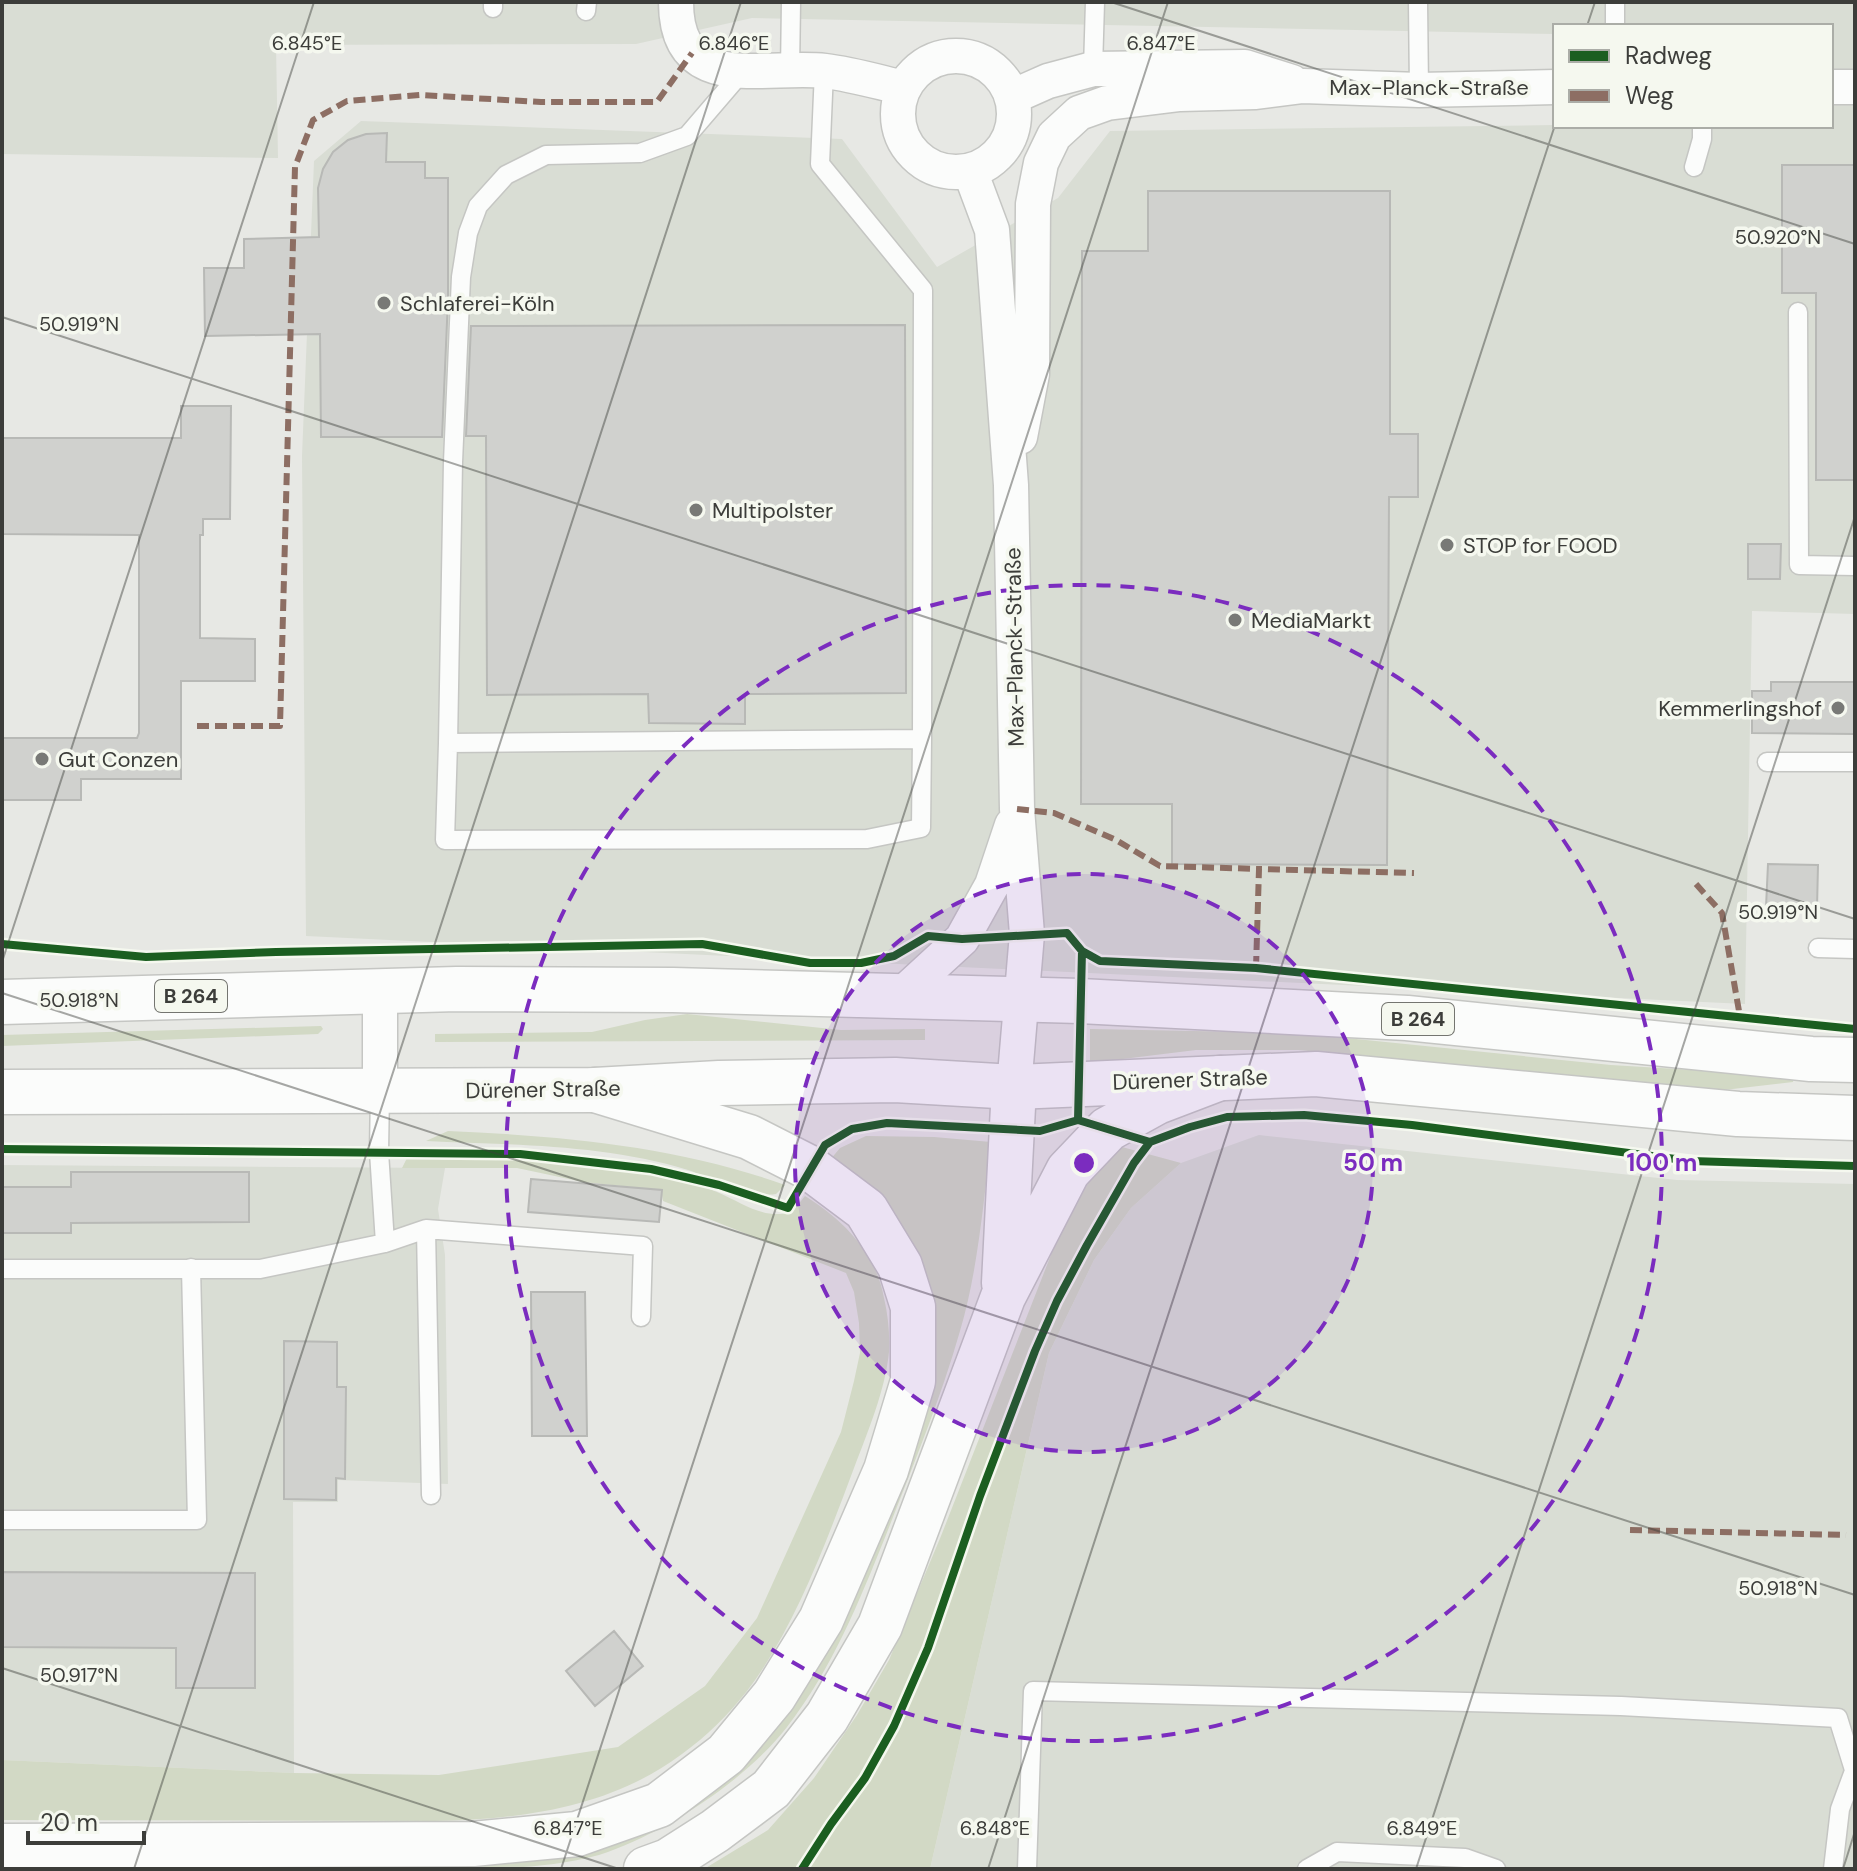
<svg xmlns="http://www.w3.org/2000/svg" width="1857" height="1871" viewBox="0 0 1857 1871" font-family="'DM Sans',sans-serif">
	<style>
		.built { fill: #d9ddd4 }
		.green { fill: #d2d9c5 }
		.building { fill: #d0d1ce; stroke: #b8b9b6; stroke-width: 2 }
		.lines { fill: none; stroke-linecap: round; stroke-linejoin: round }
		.lane-casing { stroke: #c5c6c3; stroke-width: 21 }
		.street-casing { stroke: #c5c6c3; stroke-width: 37 }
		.primary-casing { stroke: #c5c6c3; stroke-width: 47 }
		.highway-casing { stroke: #c5c6c3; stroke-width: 47 }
		.lane { stroke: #fbfcfb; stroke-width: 18 }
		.street { stroke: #fbfcfb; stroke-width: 34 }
		.primary { stroke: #fbfcfb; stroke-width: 44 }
		.highway { stroke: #fbfcfb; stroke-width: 44 }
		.quiet { stroke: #8d6e63; stroke-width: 6; stroke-dasharray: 12 6; stroke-linecap: butt }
		.cycleway-casing { stroke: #f5f8ef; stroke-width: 13 }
		.cycleway { stroke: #1b5e20; stroke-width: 8 }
		.ticks { fill: none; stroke: #3c3d3a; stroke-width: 2; stroke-opacity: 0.45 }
		.ring { fill: none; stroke: #7b2cbf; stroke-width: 4; stroke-dasharray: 14 10 }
		.poi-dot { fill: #787976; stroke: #f5f8ef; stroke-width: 3 }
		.labels { text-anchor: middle; stroke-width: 7; stroke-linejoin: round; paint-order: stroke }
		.shield { fill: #f5f8ef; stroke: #747570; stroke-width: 2 }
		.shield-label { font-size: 20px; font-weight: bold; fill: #3c3d3a }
		.street-label { font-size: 22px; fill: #3c3d3a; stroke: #f5f8ef }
		.poi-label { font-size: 22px; fill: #3c3d3a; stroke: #f5f8ef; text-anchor: start }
		.ticks-label { font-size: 20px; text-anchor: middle; fill: #3c3d3a; stroke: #f5f8ef; stroke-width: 7; stroke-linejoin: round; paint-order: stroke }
		.centre { fill: #7b2cbf; stroke: #f5f8ef; stroke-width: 4 }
		.ring-label { font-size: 24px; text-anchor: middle; font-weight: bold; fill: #7b2cbf; stroke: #f5f8ef; stroke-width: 7; stroke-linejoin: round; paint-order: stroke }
	</style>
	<rect width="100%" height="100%" fill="#e7e8e4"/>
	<!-- built -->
	<path class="built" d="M 2,2 L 1855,2 L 1855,614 L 1752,611 L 1745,1004 L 306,936 L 302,456 L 314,161 L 361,121 L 842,139 L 937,267 L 1058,198 L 1110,131 L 1555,125 L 1831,126 L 1831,26 L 1555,26 L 1555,34 L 752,18 L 636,44 L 276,45 L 278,158 L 2,154 Z
		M 1259,1135 L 1677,1180 L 1855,1184 L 1855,1869 L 930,1869 L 1049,1353 L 1094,1260 L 1131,1208 L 1181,1163 Z
		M 2,1165 L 445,1168 L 438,1209 L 445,1255 L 448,1484 L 338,1480 L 338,1502 L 293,1502 L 294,1773 L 2,1760 Z"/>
	<!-- green -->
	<path class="green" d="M 687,1014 L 841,1030 L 925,1029 L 925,1040 L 435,1042 L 435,1034 L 592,1032 L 645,1020 Z
		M 321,1026 L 323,1029 L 318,1034 L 2,1046 L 2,1035 Z
		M 1090,1029 L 1297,1033 L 1611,1065 L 1794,1076 L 1793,1082 L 1724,1090 L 1298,1050 L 1196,1050 L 1090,1063 Z
		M 448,1131 C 563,1136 676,1146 785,1185 L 776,1194 C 751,1198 712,1178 688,1170 C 604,1144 513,1145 426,1141 Z
		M 866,1136 L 934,1137 L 991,1142 C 983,1205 978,1270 960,1331 C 940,1401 912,1468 886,1535 C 859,1602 832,1669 787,1727 C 745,1781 664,1834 599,1855 C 539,1871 477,1869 416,1869 C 339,1869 263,1869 186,1869 L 519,1863 L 594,1847 L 742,1760 L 934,1314 L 916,1249 L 882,1200 L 830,1160 L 840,1148 Z
		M 1122,1147 L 1181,1163 L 1131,1208 L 1094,1260 L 1049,1353 L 930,1869 L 704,1869 L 768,1830 L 814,1778 L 857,1715 L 889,1660 L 941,1536 L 1056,1242 L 1093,1174 Z
		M 493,1156 C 565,1162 650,1163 717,1192 C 743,1203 763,1220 792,1212 L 805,1196 C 842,1219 876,1252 884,1298 C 888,1315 890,1334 889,1352 C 885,1391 868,1431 854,1468 C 827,1540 794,1630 747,1691 C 728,1715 707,1736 682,1754 C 610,1808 522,1819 435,1821 L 2,1820 L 2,1760 L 294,1773 L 439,1775 L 618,1747 L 705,1686 L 757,1618 L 841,1432 L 854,1381 L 860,1353 L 859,1323 L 854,1292 L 846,1273 L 663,1201 L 661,1190 L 583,1182 L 517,1168 L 402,1168 L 407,1158 Z"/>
	<!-- building -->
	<path class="building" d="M 387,133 L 386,162 L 425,162 L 425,178 L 448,178 L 448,299 L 442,437 L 321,437 L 320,334 L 205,336 L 204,268 L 244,268 L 244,239 L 319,237 L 318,188 L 323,169 L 333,152 L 348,140 L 366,134 Z
		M 1782,165 L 1855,165 L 1855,480 L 1816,480 L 1816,293 L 1782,293 Z
		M 1148,191 L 1390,191 L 1390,434 L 1418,434 L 1418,497 L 1389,497 L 1387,865 L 1172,864 L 1172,804 L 1081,804 L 1082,251 L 1148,251 Z
		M 905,325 L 906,693 L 745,694 L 745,724 L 649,723 L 648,694 L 487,695 L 486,436 L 466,436 L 471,326 Z
		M 181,406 L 231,406 L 230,519 L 203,519 L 203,535 L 200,535 L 200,638 L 255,639 L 255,681 L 181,681 L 181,779 L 81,779 L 81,800 L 2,800 L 2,738 L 137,738 L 139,733 L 139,535 L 2,534 L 2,438 L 181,438 Z
		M 1748,544 L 1781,544 L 1780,579 L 1748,579 Z
		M 1771,682 L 1855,682 L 1855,734 L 1752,733 L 1752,691 L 1771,691 Z
		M 1768,864 L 1818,865 L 1817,908 L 1766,907 Z
		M 71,1172 L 249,1172 L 249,1222 L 71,1223 L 71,1233 L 2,1233 L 2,1187 L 71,1187 Z
		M 531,1179 L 662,1190 L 659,1222 L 528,1212 Z
		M 531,1292 L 585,1292 L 587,1436 L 532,1436 Z
		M 284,1341 L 337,1342 L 337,1387 L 346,1387 L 345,1479 L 336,1478 L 336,1500 L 284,1499 Z
		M 2,1572 L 255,1573 L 255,1688 L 176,1688 L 176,1648 L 2,1647 Z
		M 614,1631 L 643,1666 L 595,1706 L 566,1671 Z"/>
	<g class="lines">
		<!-- lane casing -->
		<g class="lane-casing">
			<path id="lane" d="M 1418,2 L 1419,90
				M 1615,2 L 1615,26
				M 493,8 L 493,2
				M 586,11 L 587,2
				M 1093,69 L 1095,2
				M 790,71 L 791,2
				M 824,71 L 820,164 L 923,290 L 922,739 L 448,743 L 445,840 L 867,839 L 921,828 L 922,739
				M 1694,167 L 1702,139 L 1702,126
				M 1798,312 L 1799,565 L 1855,566
				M 448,743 L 453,462 L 461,277 L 468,233 L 478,206 L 506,175 L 546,155 L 640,153 L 687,136 L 741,73
				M 1767,762 L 1855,762
				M 1818,948 L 1855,949
				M 426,1229 L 431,1495
				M 385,1243 L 426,1229 L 643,1246 L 641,1317
				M 2,1269 L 260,1269 L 385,1243 L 379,1152 L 380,1091
				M 2,1520 L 197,1520 L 191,1268
				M 1027,1869 L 1033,1691 L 1621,1706 L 1838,1718 L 1855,1773
				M 1307,1869 L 1337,1852 L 1465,1858 L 1496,1869
				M 1833,1869 L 1840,1809 L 1854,1771"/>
		</g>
		<!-- street casing -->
		<g class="street-casing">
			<path id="street" d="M 676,2 C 676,97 766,64 825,71 C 851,74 878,82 904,88
				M898 114a58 58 0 1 1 116 0a58 58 0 1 1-116 0Z
				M 1831,87 L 1855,87
				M 1012,97 L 1048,81 L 1093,69 L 1245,67 L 1292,82
				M 970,171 L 992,230 L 1011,485 L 1017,809 L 1027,934 L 1014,1087
				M 1020,437 L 1032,374 L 1033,204 L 1041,163 L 1054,136 L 1079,113 L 1107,103 L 1180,94 L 1256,92 L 1303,86 L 1419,90 L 1555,87
				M 899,997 L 962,939 L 992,885 L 1012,825
				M 380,1091 L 380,989"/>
		</g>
		<!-- primary casing -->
		<g class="primary-casing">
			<path id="primary" d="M 2,1002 L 457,989 L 673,990 L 1080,1001 L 1407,1018 L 1811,1059 L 1855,1060
				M 2,1092 L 595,1090 L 719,1083 L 895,1080 L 1014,1087 L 1316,1074 L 1738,1114 L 1855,1118"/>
		</g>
		<!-- highway casing -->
		<g class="highway-casing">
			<path id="highway" d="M 1004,1283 L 1014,1087
				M 2,1846 L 473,1844 L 577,1834 L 659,1805 L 726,1754 L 774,1696 L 821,1620 L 886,1470 L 913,1381 L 913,1307 L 900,1266 L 866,1210 L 810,1168 L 749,1137 L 595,1090
				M 646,1869 L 668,1861 L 715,1831 L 771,1789 L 827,1717 L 880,1626 L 1003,1297 L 1068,1171 L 1108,1129 L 1157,1102 L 1220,1078"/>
		</g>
		<!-- lane -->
		<use href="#lane" class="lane"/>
		<!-- street -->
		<use href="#street" class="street"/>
		<!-- primary -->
		<use href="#primary" class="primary"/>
		<!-- highway -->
		<use href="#highway" class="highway"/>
		<!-- quiet -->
		<path class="quiet" d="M 197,726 L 280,726 L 295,167 L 313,120 L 347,101 L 420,95 L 541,102 L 657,102 L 692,53
			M 1017,809 L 1054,813 L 1116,840 L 1160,866 L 1259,869
			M 1696,884 L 1722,913 L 1740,1017
			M 1256,968 L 1259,869 L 1414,873
			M 1630,1530 L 1846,1535"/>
		<!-- cycleway casing -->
		<g class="cycleway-casing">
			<path id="cycleway" d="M 2,944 L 146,957 L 276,952 L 702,944 L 810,963 L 861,963 L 894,956 L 928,936 L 962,939 L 1067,933 L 1082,951 L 1078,1120
				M 1082,951 L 1100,961 L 1256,968 L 1855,1029
				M 2,1149 L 520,1154 L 651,1169 L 719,1185 L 788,1208 L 825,1145 L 852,1129 L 887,1123 L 1040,1131 L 1078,1120 L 1150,1142
				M 802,1869 L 831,1824 L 865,1778 L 894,1726 L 928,1648 L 980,1496 L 1035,1351 L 1057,1301 L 1087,1245 L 1134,1163 L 1150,1142 L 1190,1127 L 1227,1117 L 1304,1115 L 1412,1125 L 1691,1161 L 1855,1166"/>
		</g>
		<!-- cycleway -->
		<use href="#cycleway" class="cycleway"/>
	</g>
	<!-- ticks -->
	<path class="ticks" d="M 1111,2 L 1855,244M 1587,26 L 1595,2M 2,317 L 1855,919M 2,962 L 314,2M 2,993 L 1855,1595M 2,1668 L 619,1869M 134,1869 L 741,2M 561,1869 L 1168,2M 988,1869 L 1555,125M 1416,1869 L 1855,516M 1843,1869 L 1855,1831"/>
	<!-- distance rings -->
	<circle cx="1084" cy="1163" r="289" fill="#7b2cbf" fill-opacity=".12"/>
	<g class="ring">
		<circle cx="1084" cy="1163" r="289"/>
		<circle cx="1084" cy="1163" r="578"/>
	</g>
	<!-- markers -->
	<g class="poi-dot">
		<circle cx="384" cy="303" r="8"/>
		<circle cx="696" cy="510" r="8"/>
		<circle cx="1447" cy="545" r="8"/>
		<circle cx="1235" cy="620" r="8"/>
		<circle cx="1838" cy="708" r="8"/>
		<circle cx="42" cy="759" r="8"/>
	</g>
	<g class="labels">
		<!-- shield labels -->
		<g class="shield">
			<rect x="155" y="980" width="72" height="32" rx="6"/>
			<rect x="1382" y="1003" width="72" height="32" rx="6"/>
		</g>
		<g class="shield-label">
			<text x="191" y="1003">B 264</text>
			<text x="1418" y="1026">B 264</text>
		</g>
		<!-- street labels -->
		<g class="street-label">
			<text x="1429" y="95">Max-Planck-Straße</text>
			<text transform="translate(1014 647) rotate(-91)" y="8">Max-Planck-Straße</text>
			<text transform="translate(1190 1079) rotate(-2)" y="8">Dürener Straße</text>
			<text transform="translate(543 1089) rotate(-1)" y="8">Dürener Straße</text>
		</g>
		<!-- poi labels -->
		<g class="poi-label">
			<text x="400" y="311">Schlaferei-Köln</text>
			<text x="712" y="518">Multipolster</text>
			<text x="1463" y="553">STOP for FOOD</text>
			<text x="1251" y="628">MediaMarkt</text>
			<text x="1822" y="716" text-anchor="end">Kemmerlingshof</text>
			<text x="58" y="767">Gut Conzen</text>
		</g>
	</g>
	<g class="ticks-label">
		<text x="307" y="50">6.845°E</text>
		<text x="734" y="50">6.846°E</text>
		<text x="1161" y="50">6.847°E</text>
		<text x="1778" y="244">50.920°N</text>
		<text x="79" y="331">50.919°N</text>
		<text x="1778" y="919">50.919°N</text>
		<text x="79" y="1007">50.918°N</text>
		<text x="1778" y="1595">50.918°N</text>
		<text x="79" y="1682">50.917°N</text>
		<text x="568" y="1835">6.847°E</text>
		<text x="995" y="1835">6.848°E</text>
		<text x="1422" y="1835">6.849°E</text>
	</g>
	<circle cx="1084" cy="1163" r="12" class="centre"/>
	<g class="ring-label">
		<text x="1373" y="1171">50 m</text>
		<text x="1662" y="1171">100 m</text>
	</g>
	<!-- border -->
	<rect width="1857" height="1871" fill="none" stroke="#3c3d3a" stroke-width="8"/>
	<!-- legend -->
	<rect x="1553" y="24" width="280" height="104" fill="#f5f8ef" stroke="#abada7" stroke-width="2"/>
	<rect x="1569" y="50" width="40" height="12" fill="#1b5e20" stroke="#abada7" stroke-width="2"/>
	<text x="1625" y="64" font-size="24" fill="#3c3d3a">Radweg</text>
	<rect x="1569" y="90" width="40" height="12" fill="#8d6e63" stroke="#abada7" stroke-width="2"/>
	<text x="1625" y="104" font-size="24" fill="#3c3d3a">Weg</text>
	<!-- scale -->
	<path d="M28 1831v12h116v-12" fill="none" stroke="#3c3d3a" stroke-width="4"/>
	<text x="40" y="1831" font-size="24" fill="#3c3d3a" stroke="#f5f8ef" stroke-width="6" paint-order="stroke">20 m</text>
</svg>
